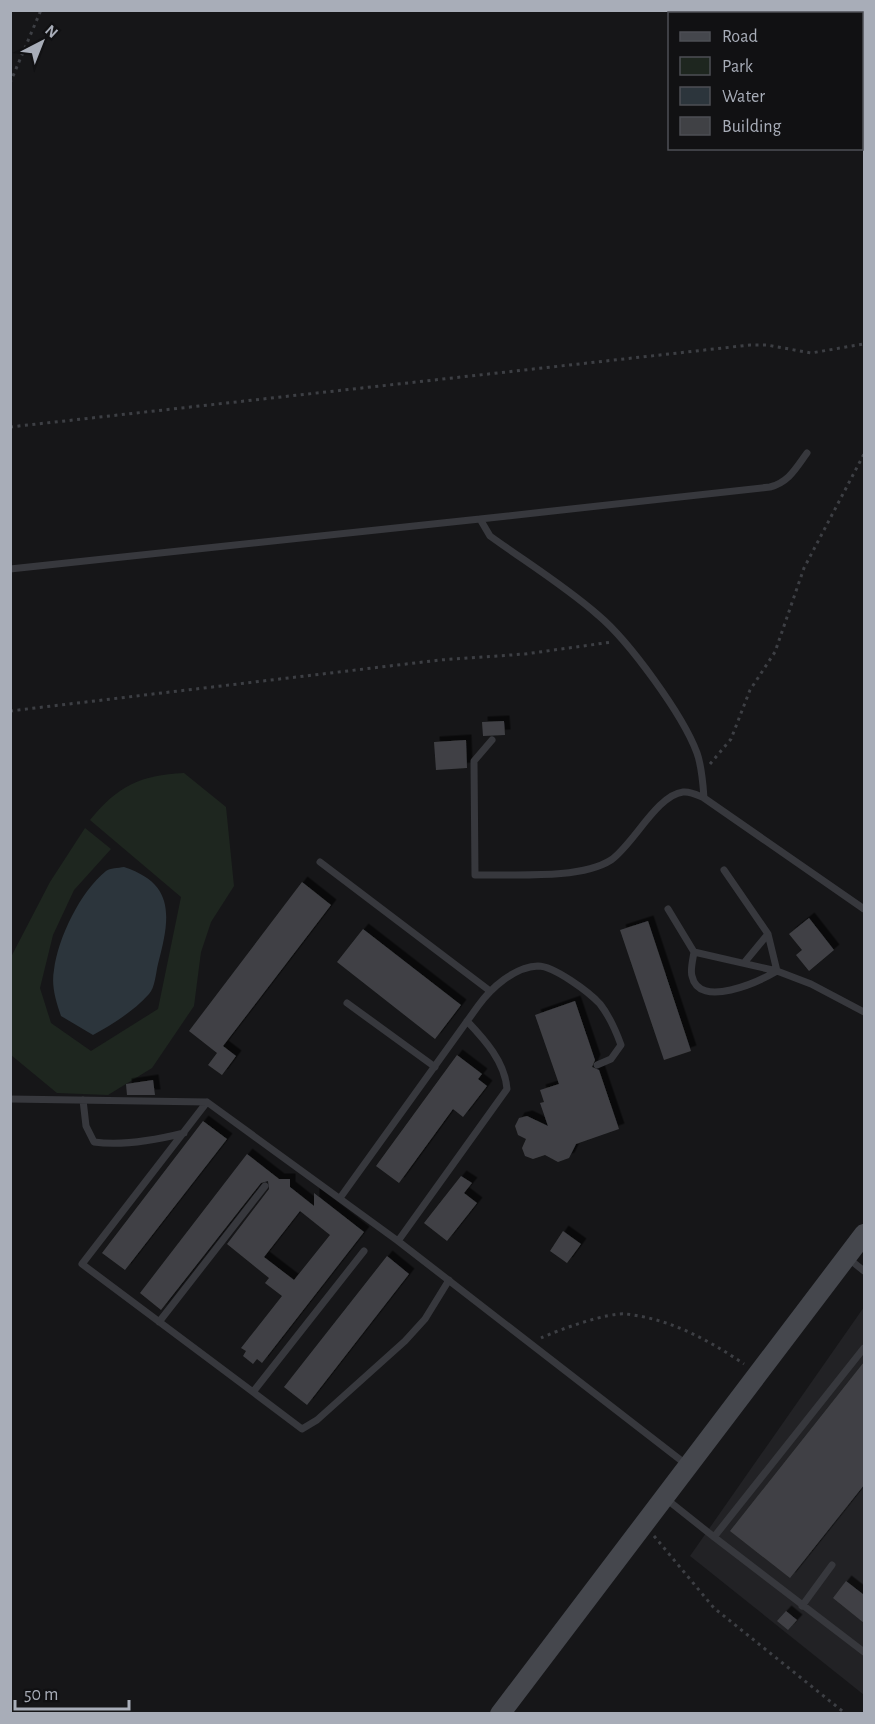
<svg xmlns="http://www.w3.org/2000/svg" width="875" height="1724" viewBox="0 0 875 1724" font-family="'Alegreya Sans',sans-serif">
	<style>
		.built { fill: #222225 }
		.green { fill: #1e261f }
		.water { fill: #2c353c }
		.building { fill: #404145; fill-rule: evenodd; filter: url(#shadow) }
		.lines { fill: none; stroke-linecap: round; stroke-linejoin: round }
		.path { stroke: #3d3f44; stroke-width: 3; stroke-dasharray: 3 4.5; stroke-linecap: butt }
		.lane { stroke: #37383d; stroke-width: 7 }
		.secondary { stroke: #45474d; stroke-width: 20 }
	</style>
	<defs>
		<filter id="shadow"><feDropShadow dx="5.5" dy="-5.5" stdDeviation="0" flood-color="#0009"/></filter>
	</defs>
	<rect width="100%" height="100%" fill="#161618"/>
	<!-- built -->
	<path class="built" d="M 864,1307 L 864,1695 L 690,1556 Z"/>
	<!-- green -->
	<path class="green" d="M 184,773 L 226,807 L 234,886 L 211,922 L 201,952 L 194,1006 L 152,1068 L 108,1095 L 57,1093 L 11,1055 L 11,957 L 50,882 L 85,828 L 111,849 L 74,890 L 53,935 L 40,988 L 51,1023 L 91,1051 L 158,1009 L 181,897 L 90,820 C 118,786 140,775 184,773 Z"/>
	<!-- water -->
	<path class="water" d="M 124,867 C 176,884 170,918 158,964 C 156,972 155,988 149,994 C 135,1010 112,1025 93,1035 L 61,1016 C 56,1001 51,986 54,970 C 58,938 80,892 106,871 C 110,868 118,868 124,867 Z"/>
	<!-- building -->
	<path class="building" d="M 504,721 L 505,735 L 483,736 L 482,722 Z
		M 466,740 L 467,768 L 436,770 L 434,742 Z
		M 302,882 L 331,905 L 223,1046 L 236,1056 L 222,1075 L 208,1065 L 217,1053 L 189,1031 Z
		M 809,918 L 834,950 L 809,971 L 796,955 L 802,950 L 789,934 Z
		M 648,921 L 691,1051 L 664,1060 L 620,930 Z
		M 363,929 L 461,1005 L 435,1039 L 337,962 Z
		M 575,1001 L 595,1060 L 592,1067 L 599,1070 L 619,1129 L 576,1144 L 569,1158 L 558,1162 L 545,1155 L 533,1159 L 525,1156 L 522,1148 L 526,1139 L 518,1135 L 515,1126 L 519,1118 L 527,1116 L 548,1126 L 540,1103 L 544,1102 L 540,1090 L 559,1084 L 535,1015 Z
		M 457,1055 L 482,1074 L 478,1079 L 487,1086 L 463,1117 L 453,1109 L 399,1183 L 376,1166 Z
		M 153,1080 L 155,1095 L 127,1095 L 126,1084 Z
		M 203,1121 L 227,1139 L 125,1270 L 102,1253 Z
		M 247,1154 L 279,1179 L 290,1179 L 290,1187 L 314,1206 L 314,1193 L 364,1232 L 262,1363 L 257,1359 L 253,1364 L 243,1356 L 246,1351 L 241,1348 L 282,1296 L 265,1283 L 269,1278 L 227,1244 L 269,1189 L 268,1181 L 261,1183 L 161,1310 L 140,1293 ZM 300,1211 L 330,1235 L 294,1280 L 264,1257 Z
		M 461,1176 L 472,1183 L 464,1193 L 477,1203 L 447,1241 L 424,1223 Z
		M 563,1231 L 581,1244 L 567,1263 L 550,1251 Z
		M 387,1256 L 409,1274 L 307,1405 L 284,1387 Z
		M 864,1362 L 864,1485 L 790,1578 L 730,1531 Z
		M 846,1581 L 864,1595 L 864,1623 L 833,1598 Z
		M 786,1611 L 797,1620 L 788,1630 L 777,1621 Z"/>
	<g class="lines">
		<!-- path -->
		<path class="path" d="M 783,10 L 787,14
			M 838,14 L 840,10
			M 862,63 L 864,65
			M 10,83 L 41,10
			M 10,427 L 750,345 L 767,345 L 811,353 L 864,344
			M 10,711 L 440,660 L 525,654 L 612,642
			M 710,764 L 731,739 L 750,690 L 775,652 L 804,568 L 864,454
			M 541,1338 C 558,1330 608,1312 626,1314 C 670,1319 707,1339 744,1364
			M 654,1536 L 714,1608 L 846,1714"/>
		<!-- lane -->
		<path class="lane" d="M 807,453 C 796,468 789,482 770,487 L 480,519 L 490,536 C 526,562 565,586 598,615 C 629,641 683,715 697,753 C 702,767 703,784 704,798 L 864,909
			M 10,569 L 480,519
			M 492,740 L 474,761 L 475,875 C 512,874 580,880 611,860 C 633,845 657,795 683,792 C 691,791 697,795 704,798
			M 320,862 L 490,991
			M 724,870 L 768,934 L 744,963
			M 668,909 L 694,952 L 777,971 L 811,984 L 864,1012
			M 694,952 C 693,959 690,970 692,976 C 699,1010 760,981 777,971 L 768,934
			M 347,1003 L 435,1067
			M 10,1099 L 207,1102 L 398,1241 L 687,1465
			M 83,1100 L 86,1126 L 94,1142 C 123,1146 156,1140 184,1133
			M 207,1102 L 82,1264 L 253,1392 L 364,1251
			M 340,1198 L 478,1006 C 491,988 514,967 538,966 C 554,966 589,992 600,1004 C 610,1017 616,1031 621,1045 L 611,1059 L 597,1065
			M 398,1241 L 507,1089 C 505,1062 485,1040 467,1021
			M 849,1259 L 864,1271
			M 159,1322 L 265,1186
			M 864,1348 L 714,1537 L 864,1652
			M 253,1392 L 302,1429 L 317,1420 L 405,1341 L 425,1319 L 449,1280
			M 665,1498 L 714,1537
			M 802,1606 L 832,1565"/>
		<!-- secondary -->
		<path class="secondary" d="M 500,1714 L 864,1234"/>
	</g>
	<!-- border -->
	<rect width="875" height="1724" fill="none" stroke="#a8adb8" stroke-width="24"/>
	<!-- legend -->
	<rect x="668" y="12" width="195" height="138" fill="#111113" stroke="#4d4f55" stroke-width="1.5"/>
	<rect x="680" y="32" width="30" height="9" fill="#45474d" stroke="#4d4f55" stroke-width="1.5"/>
	<text x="722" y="42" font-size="18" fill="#a8adb8">Road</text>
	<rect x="680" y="57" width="30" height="18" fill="#1e261f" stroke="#4d4f55" stroke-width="1.5"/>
	<text x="722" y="72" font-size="18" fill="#a8adb8">Park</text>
	<rect x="680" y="87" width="30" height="18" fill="#2c353c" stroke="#4d4f55" stroke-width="1.5"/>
	<text x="722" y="102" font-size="18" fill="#a8adb8">Water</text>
	<rect x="680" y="117" width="30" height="18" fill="#404145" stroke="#4d4f55" stroke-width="1.5"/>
	<text x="722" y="132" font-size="18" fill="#a8adb8">Building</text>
	<!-- north arrow -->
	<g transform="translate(42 42) rotate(42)" stroke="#111113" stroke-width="4.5" paint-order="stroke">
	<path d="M0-4.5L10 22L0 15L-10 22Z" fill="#a8adb8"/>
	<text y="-9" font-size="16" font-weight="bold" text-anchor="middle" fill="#a8adb8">N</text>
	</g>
	<!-- scale -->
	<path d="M15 1700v9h114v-9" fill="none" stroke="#a8adb8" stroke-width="3"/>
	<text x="24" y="1700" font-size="18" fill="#a8adb8" stroke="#111113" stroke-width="4.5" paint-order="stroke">50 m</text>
</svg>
